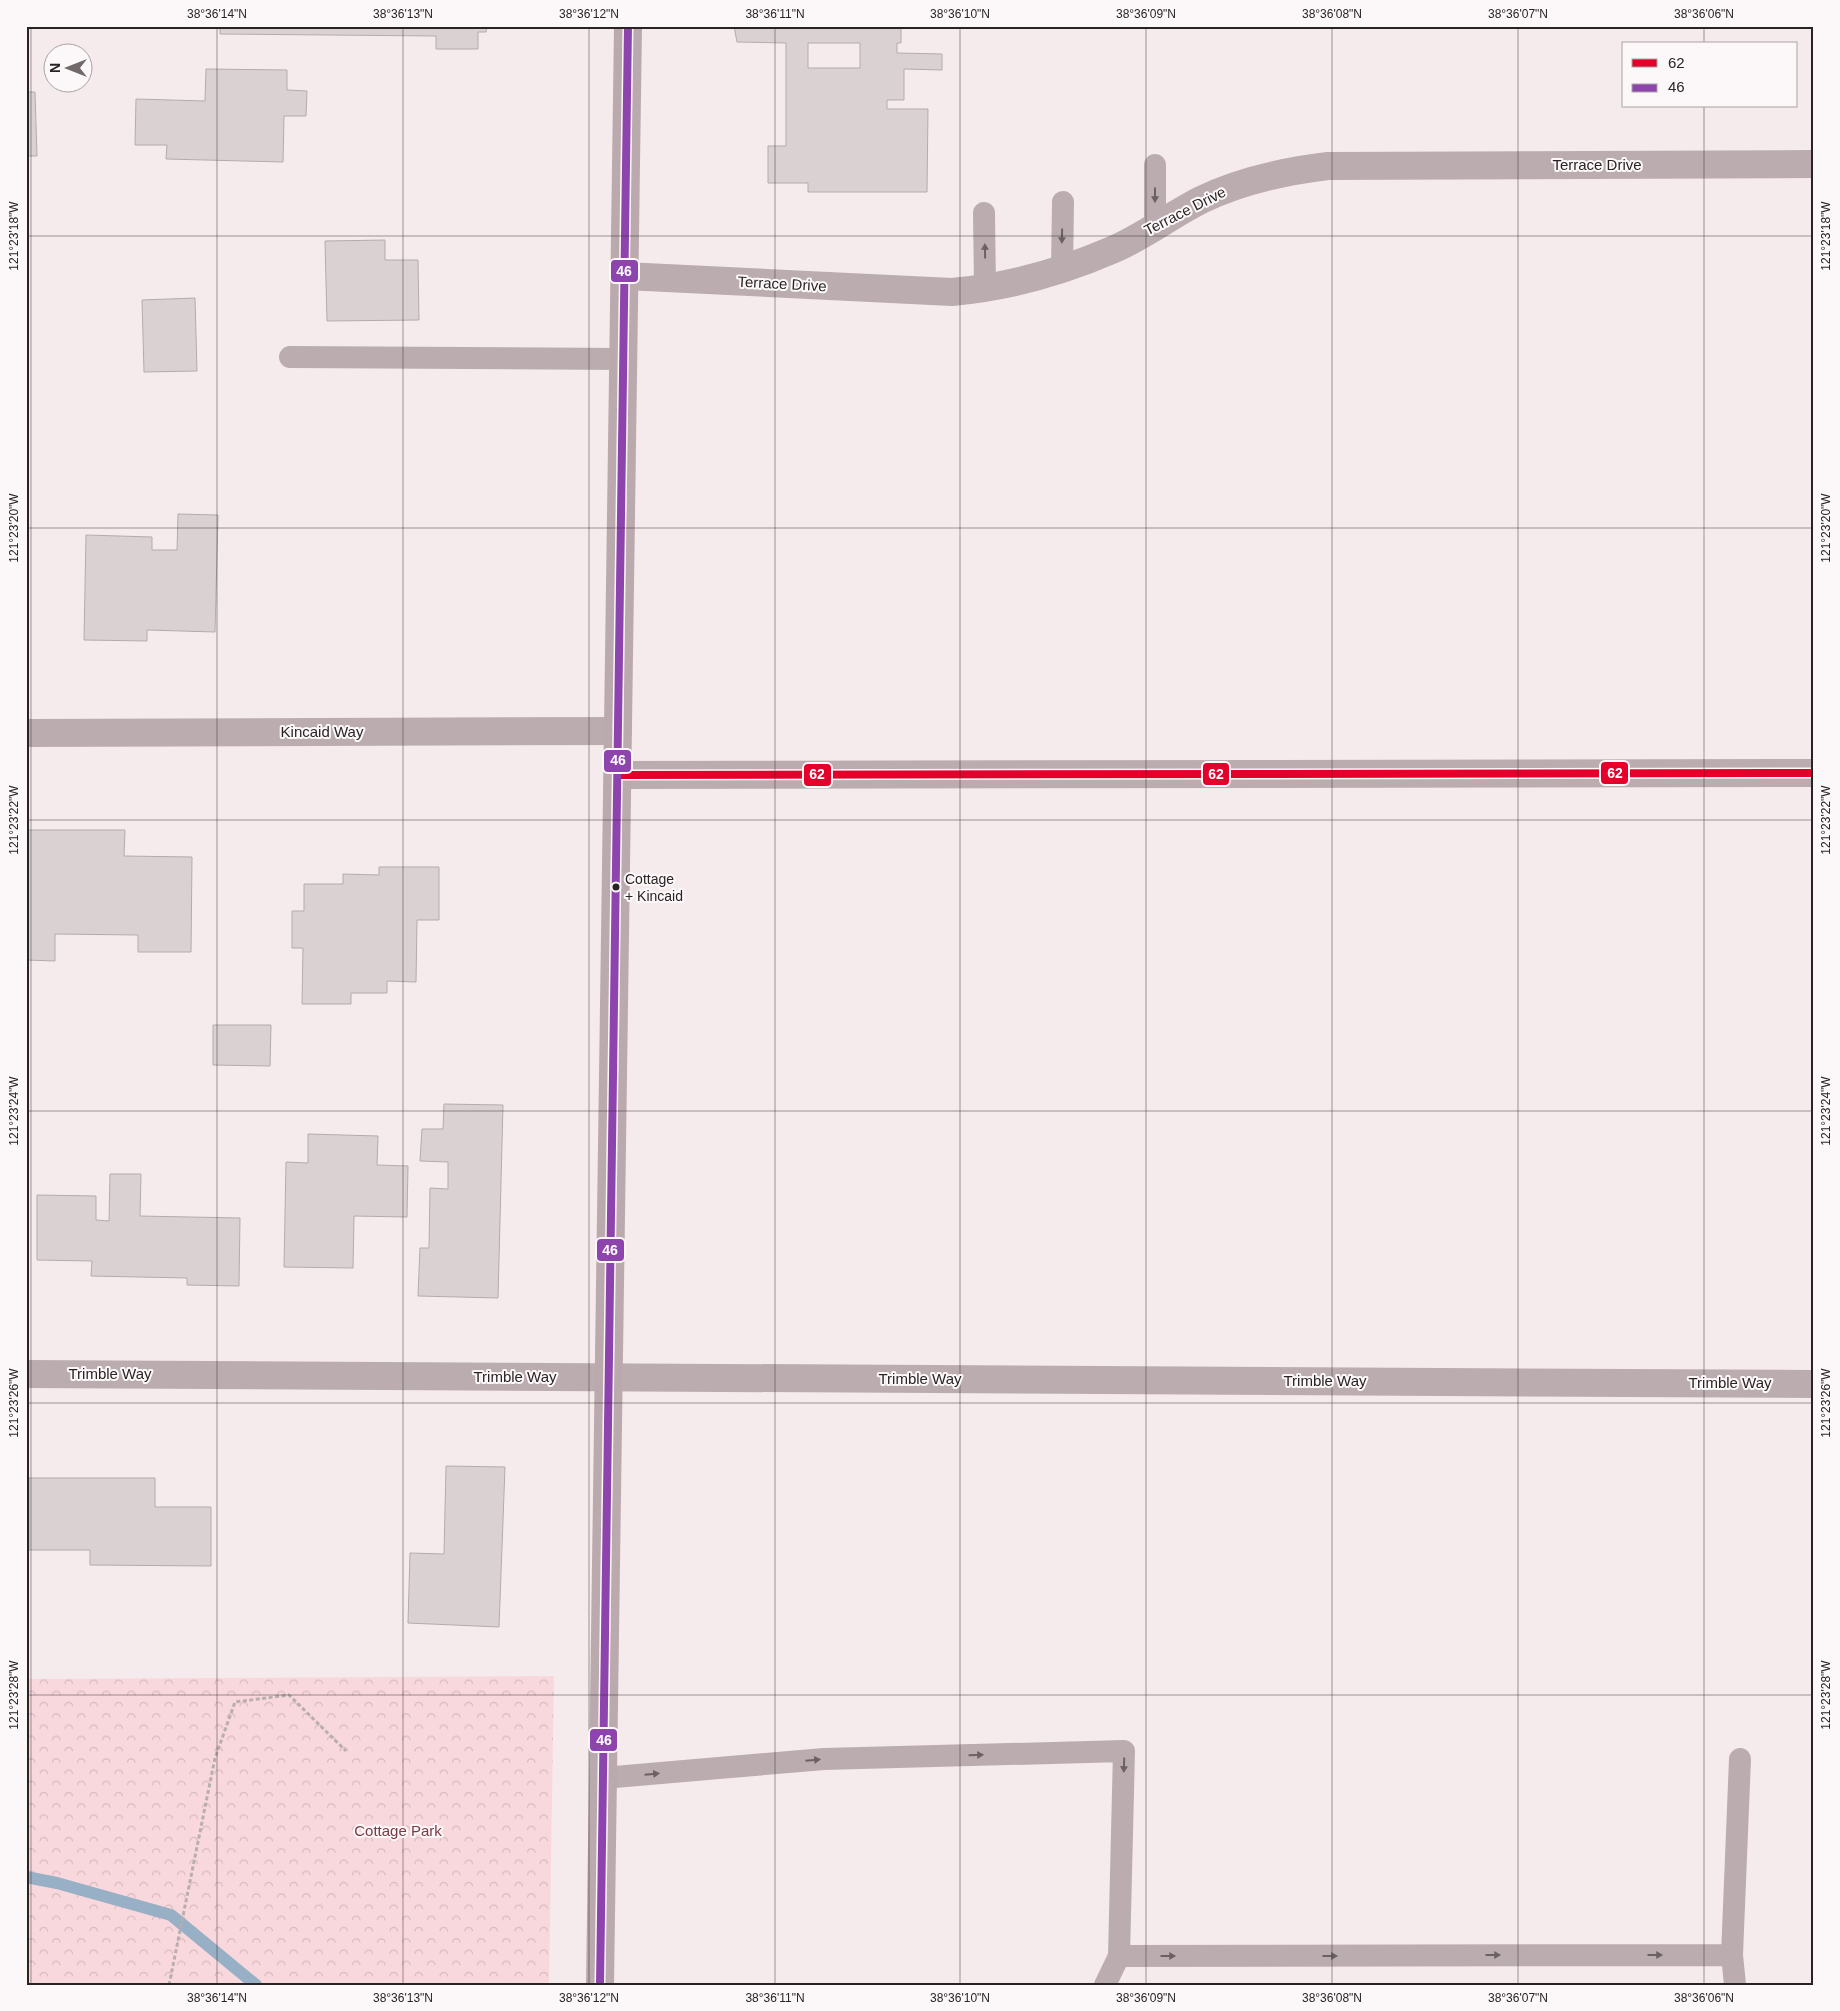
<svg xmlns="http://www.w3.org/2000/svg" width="1840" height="2011" viewBox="0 0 1840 2011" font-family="Arial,sans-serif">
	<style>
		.park { fill: url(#park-crowns) }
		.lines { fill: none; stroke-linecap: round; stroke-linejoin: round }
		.stream { stroke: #98b0c5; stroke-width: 12 }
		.building { fill: #dad1d3; stroke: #b3acac; fill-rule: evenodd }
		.path { stroke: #b9aeaf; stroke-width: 3; stroke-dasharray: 4 2.5; stroke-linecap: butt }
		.lane { stroke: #bbadaf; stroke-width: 22 }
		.street { stroke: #bbadaf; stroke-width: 28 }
		.secondary { stroke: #bbaaad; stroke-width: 28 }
		.bus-1-casing { stroke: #fcf8f9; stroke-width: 11 }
		.bus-2-casing { stroke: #fcf8f9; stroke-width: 11 }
		.bus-1 { stroke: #e4002b; stroke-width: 8 }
		.bus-2 { stroke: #8e44ad; stroke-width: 8 }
		.oneway { fill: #6b6163 }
		.ticks { fill: none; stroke: #2a2324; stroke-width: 1; stroke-opacity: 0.45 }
		.bus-dot { fill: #2a2324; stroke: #fcf8f9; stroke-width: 2 }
		.labels { text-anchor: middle; stroke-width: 4; stroke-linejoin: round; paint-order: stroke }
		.bus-label { font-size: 14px; fill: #2a2324; stroke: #fcf8f9; text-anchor: start }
		.street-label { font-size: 15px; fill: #2a2324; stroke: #fcf8f9 }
		.park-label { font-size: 15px; fill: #7a3947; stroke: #fcf8f9 }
		.line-badge { stroke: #fcf8f9; stroke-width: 2 }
		.badge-label { font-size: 14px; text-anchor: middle; font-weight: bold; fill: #fff }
		.neatline { fill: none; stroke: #2a2324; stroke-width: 2 }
		.ticks-label { font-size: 12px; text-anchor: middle; fill: #2a2324 }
	</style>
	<defs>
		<pattern id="park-crowns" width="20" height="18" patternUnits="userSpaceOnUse" patternTransform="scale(1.25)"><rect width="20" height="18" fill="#f9d8dd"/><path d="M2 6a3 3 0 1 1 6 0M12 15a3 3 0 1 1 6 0" fill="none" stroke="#d6b9be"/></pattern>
	</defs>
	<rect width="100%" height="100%" fill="#f6ebec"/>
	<!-- park -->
	<path class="park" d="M 554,1676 L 549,1985 L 26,1985 L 26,1679 Z"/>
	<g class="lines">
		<!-- stream -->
		<path class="stream" d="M 26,1877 L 57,1883 L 171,1915 L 256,1985"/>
	</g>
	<!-- building -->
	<path class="building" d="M 220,26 L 487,26 L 486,32 L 478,32 L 478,49 L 436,49 L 436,36 L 220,34 Z
		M 734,26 L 901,26 L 901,43 L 897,43 L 897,53 L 942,54 L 942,70 L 904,69 L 904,100 L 887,100 L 887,109 L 928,109 L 927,192 L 808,192 L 808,183 L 768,183 L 768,146 L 786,146 L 786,43 L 737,42 ZM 808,43 L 860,43 L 860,68 L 808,68 Z
		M 206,69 L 287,70 L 287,90 L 307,91 L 306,116 L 284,116 L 283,162 L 166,159 L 167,145 L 135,145 L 136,99 L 205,101 Z
		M 26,92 L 35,92 L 37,156 L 26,156 Z
		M 385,240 L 385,260 L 418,260 L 419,320 L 327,321 L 325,241 Z
		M 195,298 L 197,371 L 144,372 L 142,300 Z
		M 178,514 L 218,515 L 215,632 L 147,630 L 147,641 L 84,640 L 86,535 L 152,537 L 152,550 L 177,550 Z
		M 26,830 L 125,830 L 124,856 L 192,857 L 191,952 L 138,952 L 138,935 L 55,934 L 55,961 L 26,960 Z
		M 379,867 L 439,867 L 439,920 L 417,920 L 416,982 L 387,981 L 387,993 L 351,993 L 351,1004 L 302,1004 L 303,948 L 292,948 L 292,911 L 304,911 L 304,884 L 343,884 L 343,874 L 379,875 Z
		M 213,1025 L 271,1025 L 270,1066 L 213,1065 Z
		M 444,1104 L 503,1105 L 498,1298 L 418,1296 L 420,1248 L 429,1248 L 430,1188 L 448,1189 L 448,1162 L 420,1161 L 422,1129 L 443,1129 Z
		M 308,1134 L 378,1136 L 377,1165 L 408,1166 L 407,1217 L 354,1216 L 353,1268 L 284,1267 L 286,1162 L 308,1163 Z
		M 110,1174 L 141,1174 L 140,1216 L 240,1218 L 239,1286 L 187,1285 L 187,1278 L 91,1276 L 92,1261 L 37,1260 L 37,1195 L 96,1196 L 96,1220 L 109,1221 Z
		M 446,1466 L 505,1467 L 499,1627 L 408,1623 L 410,1553 L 444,1554 Z
		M 29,1478 L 155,1478 L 155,1507 L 211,1507 L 211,1566 L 90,1565 L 90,1550 L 29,1550 Z"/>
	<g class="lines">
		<!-- path -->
		<path class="path" d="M 169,1985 L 215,1758 L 235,1702 L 289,1695 L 346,1751"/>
		<!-- lane -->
		<path class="lane" d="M 1155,165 L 1155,226
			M 984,213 L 985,289
			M 1062,271 L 1063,202
			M 290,357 L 624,359
			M 603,1778 L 824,1759 L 1124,1751 L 1119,1956 L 1105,1985
			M 1119,1956 L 1732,1955
			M 1735,1985 L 1732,1955 L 1740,1759"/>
		<!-- street -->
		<path class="street" d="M 625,276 L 952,292 C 1009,287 1059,273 1112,250 C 1143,237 1171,215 1201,200 C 1240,181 1286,171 1328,166 L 1814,164
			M 26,733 L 618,731
			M 618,775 L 1814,773
			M 26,1374 L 1814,1384"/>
		<!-- secondary -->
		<path class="secondary" d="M 600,1985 L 628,26"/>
		<!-- bus-1 casing -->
		<g class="bus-1-casing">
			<path id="bus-1" d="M 618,775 L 1814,773"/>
		</g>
		<!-- bus-2 casing -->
		<g class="bus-2-casing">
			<path id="bus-2" d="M 600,1985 L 628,26"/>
		</g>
		<!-- bus-1 -->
		<use href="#bus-1" class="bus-1"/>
		<!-- bus-2 -->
		<use href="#bus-2" class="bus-2"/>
	</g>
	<!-- one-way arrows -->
	<defs><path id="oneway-solid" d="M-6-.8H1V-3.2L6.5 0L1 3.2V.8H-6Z" transform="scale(1.25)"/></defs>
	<g class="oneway">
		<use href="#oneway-solid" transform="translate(1155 195) rotate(90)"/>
		<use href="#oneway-solid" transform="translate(1062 236) rotate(91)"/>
		<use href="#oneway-solid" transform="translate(985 251) rotate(-91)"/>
		<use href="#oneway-solid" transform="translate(976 1755) rotate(-2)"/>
		<use href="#oneway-solid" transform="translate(813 1760) rotate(-5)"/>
		<use href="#oneway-solid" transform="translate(1124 1765) rotate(92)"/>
		<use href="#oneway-solid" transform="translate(652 1774) rotate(-5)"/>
		<use href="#oneway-solid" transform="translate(1493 1955)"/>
		<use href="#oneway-solid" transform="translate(1655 1955)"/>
		<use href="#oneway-solid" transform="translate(1168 1956)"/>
		<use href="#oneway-solid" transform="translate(1330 1956)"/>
	</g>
	<!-- ticks -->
	<path class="ticks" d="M 31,26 L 31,1985M 217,26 L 217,1985M 403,26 L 403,1985M 589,26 L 589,1985M 775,26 L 775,1985M 960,26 L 960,1985M 1146,26 L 1146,1985M 1332,26 L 1332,1985M 1518,26 L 1518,1985M 1704,26 L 1704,44M 1704,106 L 1704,1985M 26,236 L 1814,236M 26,528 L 1814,528M 26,820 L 1814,820M 26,1111 L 1814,1111M 26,1403 L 1814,1403M 26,1695 L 1814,1695"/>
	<!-- markers -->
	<circle class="bus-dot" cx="616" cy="887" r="4.5"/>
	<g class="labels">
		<!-- bus labels -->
		<g class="bus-label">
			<text x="625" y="884">Cottage<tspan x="625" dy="17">+ Kincaid</tspan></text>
		</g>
		<!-- street labels -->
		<g class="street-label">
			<text x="1597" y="170">Terrace Drive</text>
			<text transform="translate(1185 211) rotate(-27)" y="5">Terrace Drive</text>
			<text transform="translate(782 284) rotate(3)" y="5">Terrace Drive</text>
			<text x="322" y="737">Kincaid Way</text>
			<text x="110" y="1379">Trimble Way</text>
			<text x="515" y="1382">Trimble Way</text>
			<text x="920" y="1384">Trimble Way</text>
			<text x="1325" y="1386">Trimble Way</text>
			<text x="1730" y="1388">Trimble Way</text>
		</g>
		<!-- park labels -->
		<g class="park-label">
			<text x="398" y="1836">Cottage Park</text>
		</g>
	</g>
	<g class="line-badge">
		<rect x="610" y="259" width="29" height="24" rx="5" fill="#8e44ad"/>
		<rect x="603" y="749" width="29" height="24" rx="5" fill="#8e44ad"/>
		<rect x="1600" y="761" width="29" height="24" rx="5" fill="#e4002b"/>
		<rect x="1202" y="762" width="28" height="24" rx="5" fill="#e4002b"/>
		<rect x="803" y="763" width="29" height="24" rx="5" fill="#e4002b"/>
		<rect x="596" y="1238" width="29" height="24" rx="5" fill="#8e44ad"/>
		<rect x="589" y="1728" width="29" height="24" rx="5" fill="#8e44ad"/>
	</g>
	<g class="badge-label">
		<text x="624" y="276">46</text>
		<text x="618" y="765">46</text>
		<text x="1615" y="778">62</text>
		<text x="1216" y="779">62</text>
		<text x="817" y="779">62</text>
		<text x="610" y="1255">46</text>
		<text x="604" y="1745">46</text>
	</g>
	<!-- border -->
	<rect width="1840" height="2011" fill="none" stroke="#fcf8f9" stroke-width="55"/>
	<!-- legend -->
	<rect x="1622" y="42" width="175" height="65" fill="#fcf8f9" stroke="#a8a3a4"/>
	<rect x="1632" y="59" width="25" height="8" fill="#e4002b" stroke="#a8a3a4"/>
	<text x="1668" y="68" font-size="15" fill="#2a2324">62</text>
	<rect x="1632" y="84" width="25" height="8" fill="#8e44ad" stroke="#a8a3a4"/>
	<text x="1668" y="92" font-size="15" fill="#2a2324">46</text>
	<!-- north arrow -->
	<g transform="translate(68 68) rotate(270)"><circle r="24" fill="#fcf8f9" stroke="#a8a3a4"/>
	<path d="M0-4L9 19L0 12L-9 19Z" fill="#71696a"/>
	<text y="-8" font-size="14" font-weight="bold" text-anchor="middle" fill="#2a2324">N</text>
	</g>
	<rect x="28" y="28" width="1784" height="1956" class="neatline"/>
	<g class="ticks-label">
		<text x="217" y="18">38°36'14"N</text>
		<text x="403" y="18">38°36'13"N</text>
		<text x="589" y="18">38°36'12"N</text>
		<text x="775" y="18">38°36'11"N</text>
		<text x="960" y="18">38°36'10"N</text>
		<text x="1146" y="18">38°36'09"N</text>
		<text x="1332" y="18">38°36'08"N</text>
		<text x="1518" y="18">38°36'07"N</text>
		<text x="1704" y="18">38°36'06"N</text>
		<text transform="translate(1826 236) rotate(-90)" y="4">121°23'18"W</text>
		<text transform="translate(14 236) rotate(-90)" y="4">121°23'18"W</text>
		<text transform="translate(1826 528) rotate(-90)" y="4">121°23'20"W</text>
		<text transform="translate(14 528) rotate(-90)" y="4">121°23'20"W</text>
		<text transform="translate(1826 820) rotate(-90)" y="4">121°23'22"W</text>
		<text transform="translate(14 820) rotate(-90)" y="4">121°23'22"W</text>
		<text transform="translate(1826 1111) rotate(-90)" y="4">121°23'24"W</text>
		<text transform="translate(14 1111) rotate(-90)" y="4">121°23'24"W</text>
		<text transform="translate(1826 1403) rotate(-90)" y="4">121°23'26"W</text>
		<text transform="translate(14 1403) rotate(-90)" y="4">121°23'26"W</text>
		<text transform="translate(1826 1695) rotate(-90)" y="4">121°23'28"W</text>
		<text transform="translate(14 1695) rotate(-90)" y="4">121°23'28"W</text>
		<text x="217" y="2002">38°36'14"N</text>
		<text x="403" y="2002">38°36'13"N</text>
		<text x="589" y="2002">38°36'12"N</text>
		<text x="775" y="2002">38°36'11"N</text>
		<text x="960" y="2002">38°36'10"N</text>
		<text x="1146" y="2002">38°36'09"N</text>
		<text x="1332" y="2002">38°36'08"N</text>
		<text x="1518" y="2002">38°36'07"N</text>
		<text x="1704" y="2002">38°36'06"N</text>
	</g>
</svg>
